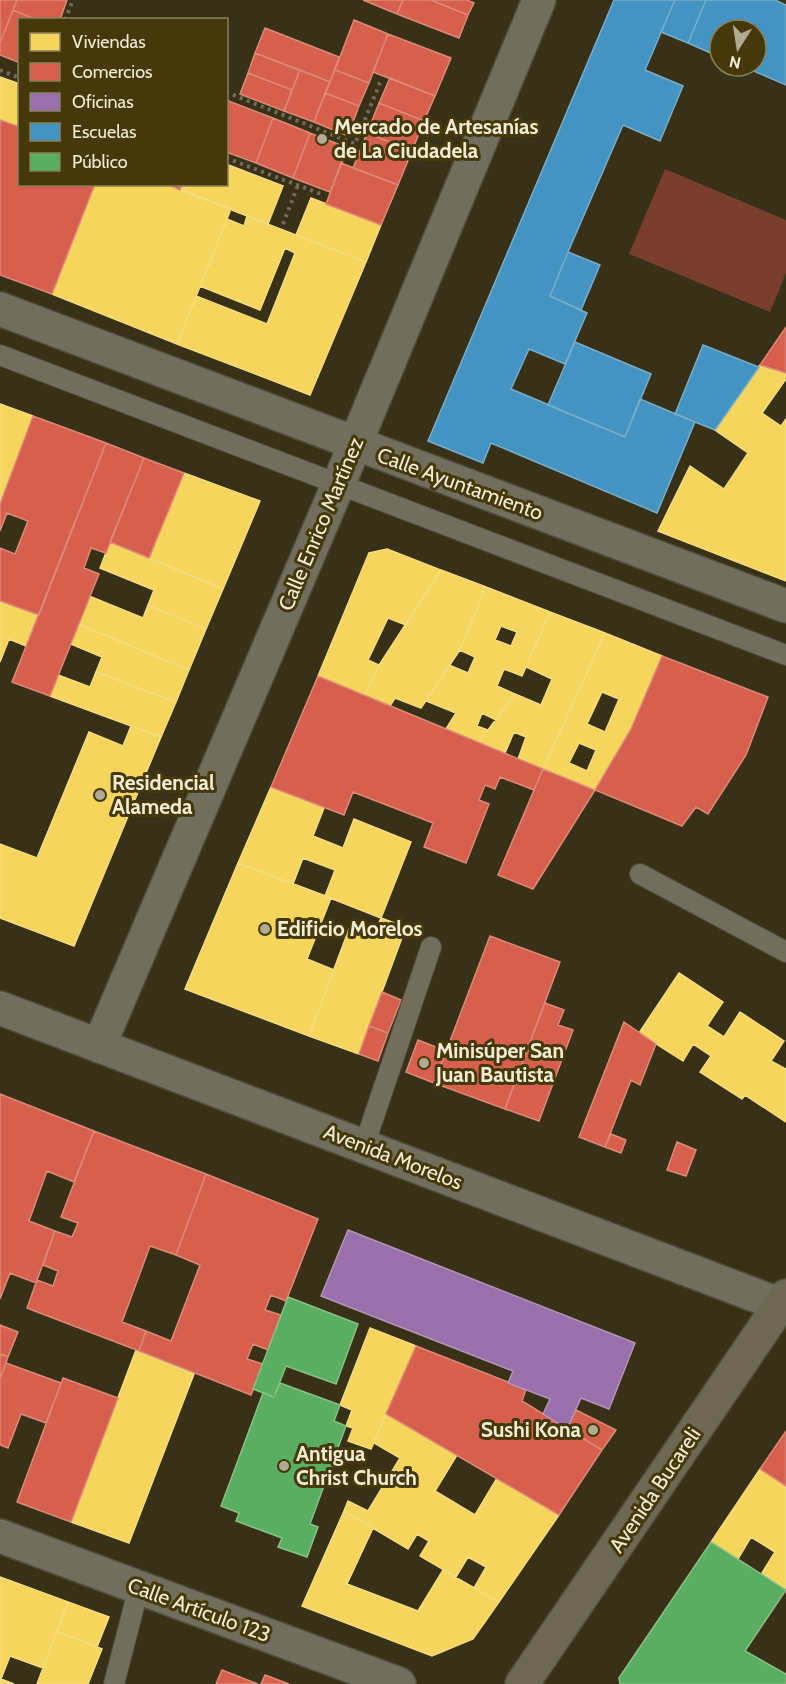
<svg xmlns="http://www.w3.org/2000/svg" width="786" height="1684" viewBox="0 0 786 1684" font-family="Cabin,sans-serif">
	<style>
		.green { fill: #793e2e }
		.homes { fill: #f6d55c; stroke: #f5dc80; stroke-width: 1.5; fill-rule: evenodd }
		.shops { fill: #d6604d; stroke: #de8a76; stroke-width: 1.5 }
		.offices { fill: #9970ab; stroke: #b495b7; stroke-width: 1.5 }
		.schools { fill: #4393c3; stroke: #78aec8; stroke-width: 1.5 }
		.public { fill: #5aae61; stroke: #88c184; stroke-width: 1.5 }
		.lines { fill: none; stroke-linecap: round; stroke-linejoin: round }
		.service-casing { stroke: #514c39; stroke-width: 22 }
		.minor-casing { stroke: #514c39; stroke-width: 36 }
		.secondary-casing { stroke: #514c39; stroke-width: 36 }
		.primary-casing { stroke: #514c39; stroke-width: 36 }
		.path { stroke: #716c5d; stroke-width: 4; stroke-dasharray: 3 4.5; stroke-linecap: butt }
		.service { stroke: #726d5c; stroke-width: 20 }
		.minor { stroke: #726d5c; stroke-width: 33 }
		.secondary { stroke: #726d5c; stroke-width: 33 }
		.primary { stroke: #6e6852; stroke-width: 33 }
		.poi-dot { fill: #b1ab92; stroke: #45390b; stroke-width: 2 }
		.labels { text-anchor: middle; stroke-width: 6; stroke-linejoin: round; paint-order: stroke }
		.poi-label { font-size: 21px; font-weight: bold; fill: #f2ecd4; stroke: #45390b; text-anchor: start }
		.street-label { font-size: 21px; fill: #f2ecd4; stroke: #45390b }
	</style>
	<rect width="100%" height="100%" fill="#383118"/>
	<!-- green -->
	<path class="green" d="M 665,169 L 786,220 L 786,273 L 770,312 L 629,254 Z"/>
	<!-- homes -->
	<path class="homes" d="M 0,77 L 20,84 L 20,127 L 0,120 Z
		M 226,164 L 283,186 L 268,224 L 180,190 L 182,184 L 226,184 Z
		M 95,184 L 167,184 L 231,209 L 177,344 L 52,294 Z
		M 311,198 L 381,225 L 366,262 L 296,235 Z
		M 247,216 L 366,262 L 310,395 L 177,344 L 196,296 L 267,324 L 295,253 L 285,248 L 260,310 L 200,286 L 227,219 L 244,226 Z
		M 760,365 L 786,373 L 786,379 L 762,413 L 781,426 L 786,419 L 786,581 L 658,531 L 690,466 L 724,489 L 748,453 L 715,430 Z
		M 0,404 L 33,416 L 0,504 Z
		M 184,473 L 260,501 L 223,589 L 149,558 Z
		M 110,542 L 223,589 L 206,629 L 148,605 L 154,590 L 100,568 Z
		M 387,549 L 441,570 L 406,625 L 388,618 L 368,660 L 379,665 L 365,695 L 318,676 L 369,553 Z
		M 441,570 L 486,587 L 460,650 L 421,708 L 395,698 L 390,706 L 365,695 L 379,665 Z
		M 486,587 L 550,612 L 522,676 L 504,669 L 497,686 L 515,694 L 496,720 L 482,713 L 477,726 L 488,730 L 479,742 L 446,729 L 456,713 L 426,701 L 449,665 L 468,673 L 475,657 L 460,650 ZM 501,626 L 517,632 L 511,646 L 495,640 Z
		M 89,596 L 143,618 L 148,605 L 206,629 L 189,670 L 78,624 Z
		M 0,601 L 39,615 L 26,646 L 9,639 L 0,662 Z
		M 550,612 L 605,633 L 543,769 L 518,759 L 526,737 L 514,732 L 505,753 L 479,742 L 515,694 L 541,705 L 552,679 L 526,667 Z
		M 78,624 L 189,670 L 176,702 L 96,672 L 102,657 L 71,644 Z
		M 605,633 L 662,656 L 631,729 L 595,790 L 543,769 ZM 602,692 L 619,699 L 605,732 L 587,724 ZM 579,743 L 596,750 L 587,771 L 569,763 Z
		M 96,672 L 176,702 L 161,737 L 50,696 L 58,675 L 90,687 Z
		M 131,726 L 161,737 L 74,946 L 0,918 L 0,844 L 37,858 L 89,732 L 123,746 Z
		M 271,787 L 324,808 L 313,836 L 343,848 L 354,819 L 411,842 L 381,918 L 325,896 L 335,870 L 303,858 L 293,884 L 238,863 Z
		M 238,863 L 331,898 L 307,959 L 334,970 L 309,1036 L 185,989 Z
		M 381,918 L 406,927 L 359,1054 L 309,1036 L 349,929 L 373,938 Z
		M 679,973 L 723,1002 L 707,1026 L 724,1037 L 740,1012 L 784,1041 L 771,1061 L 786,1069 L 786,1122 L 745,1095 L 742,1099 L 700,1072 L 711,1056 L 693,1044 L 683,1061 L 639,1033 Z
		M 370,1328 L 416,1346 L 371,1449 L 348,1441 L 353,1428 L 346,1426 L 352,1410 L 340,1405 Z
		M 136,1350 L 194,1374 L 129,1543 L 71,1522 Z
		M 386,1414 L 457,1455 L 435,1491 L 475,1515 L 497,1478 L 559,1515 L 499,1602 L 474,1588 L 486,1567 L 468,1557 L 456,1577 L 420,1556 L 429,1541 L 417,1534 L 408,1549 L 344,1511 L 348,1501 L 368,1511 L 400,1458 L 374,1443 Z
		M 760,1469 L 786,1486 L 786,1589 L 762,1573 L 775,1552 L 751,1537 L 738,1559 L 711,1542 Z
		M 344,1511 L 373,1528 L 347,1584 L 418,1611 L 443,1570 L 499,1602 L 473,1639 L 432,1656 L 302,1606 Z
		M 0,1577 L 68,1602 L 43,1668 L 10,1656 L 1,1679 L 14,1684 L 0,1684 Z
		M 68,1602 L 109,1617 L 97,1647 L 57,1631 Z
		M 57,1631 L 102,1649 L 88,1684 L 37,1684 Z"/>
	<!-- shops -->
	<path class="shops" d="M 0,0 L 17,0 L 0,43 Z
		M 17,0 L 67,0 L 60,20 L 37,20 L 13,10 Z
		M 363,0 L 403,0 L 397,14 Z
		M 403,0 L 431,0 L 468,15 L 459,38 L 397,14 Z
		M 431,0 L 467,0 L 474,3 L 468,15 Z
		M 13,10 L 37,20 L 20,20 L 20,63 L 0,55 L 0,43 Z
		M 354,20 L 388,34 L 369,83 L 335,70 Z
		M 265,28 L 339,57 L 330,82 L 255,53 Z
		M 388,34 L 451,58 L 435,96 L 373,72 Z
		M 255,53 L 300,70 L 292,90 L 248,73 Z
		M 300,70 L 330,82 L 314,122 L 284,111 Z
		M 335,70 L 369,83 L 359,106 L 325,93 Z
		M 248,73 L 292,90 L 284,111 L 240,94 Z
		M 390,78 L 435,96 L 424,121 L 379,103 Z
		M 325,93 L 359,106 L 348,136 L 314,122 Z
		M 226,100 L 273,118 L 256,163 L 226,152 Z
		M 379,103 L 424,121 L 412,151 L 367,133 Z
		M 273,118 L 310,133 L 293,178 L 256,163 Z
		M 0,120 L 20,127 L 20,184 L 95,184 L 52,294 L 0,275 Z
		M 310,133 L 348,148 L 330,192 L 293,178 Z
		M 367,133 L 412,151 L 398,185 L 353,168 Z
		M 341,163 L 398,185 L 381,225 L 326,204 Z
		M 167,184 L 182,184 L 180,190 Z
		M 786,327 L 786,373 L 760,365 Z
		M 33,416 L 106,443 L 39,615 L 0,601 L 0,548 L 15,554 L 28,521 L 7,513 L 0,531 L 0,504 Z
		M 106,443 L 144,458 L 106,553 L 91,548 L 84,568 L 99,574 L 50,696 L 12,682 Z
		M 144,458 L 184,473 L 149,558 L 110,542 Z
		M 662,656 L 768,697 L 746,755 L 708,814 L 696,807 L 682,826 L 595,790 L 631,729 Z
		M 318,676 L 543,769 L 534,790 L 500,777 L 495,789 L 485,785 L 479,800 L 489,804 L 466,863 L 424,847 L 433,823 L 353,792 L 344,815 L 271,787 Z
		M 543,769 L 595,790 L 533,889 L 498,875 Z
		M 490,936 L 560,962 L 505,1109 L 434,1083 Z
		M 382,992 L 401,1000 L 388,1033 L 369,1026 Z
		M 545,1003 L 564,1010 L 558,1025 L 573,1030 L 539,1121 L 505,1109 Z
		M 624,1022 L 656,1044 L 640,1085 L 631,1080 L 605,1147 L 579,1137 Z
		M 369,1026 L 388,1033 L 378,1061 L 359,1054 Z
		M 418,1040 L 446,1051 L 434,1083 L 406,1072 Z
		M 0,1094 L 94,1131 L 74,1182 L 47,1171 L 29,1221 L 55,1231 L 36,1283 L 10,1273 L 0,1299 Z
		M 94,1131 L 206,1174 L 176,1255 L 150,1246 L 122,1322 L 146,1331 L 139,1351 L 27,1308 L 37,1280 L 53,1286 L 58,1271 L 43,1265 L 55,1231 L 72,1237 L 78,1223 L 61,1217 Z
		M 611,1134 L 626,1140 L 621,1153 L 605,1147 Z
		M 677,1142 L 696,1150 L 686,1176 L 667,1170 Z
		M 206,1174 L 318,1219 L 286,1301 L 271,1295 L 265,1310 L 281,1315 L 268,1350 L 253,1344 L 247,1359 L 263,1364 L 251,1395 L 139,1351 L 146,1331 L 171,1341 L 200,1265 L 176,1255 Z
		M 0,1325 L 18,1332 L 8,1357 L 0,1354 Z
		M 416,1346 L 526,1389 L 522,1401 L 602,1450 L 559,1515 L 386,1414 Z
		M 0,1354 L 8,1357 L 0,1379 Z
		M 6,1363 L 61,1383 L 46,1423 L 21,1414 L 8,1448 L 0,1445 L 0,1379 Z
		M 63,1378 L 118,1398 L 71,1522 L 17,1502 Z
		M 576,1410 L 616,1430 L 602,1450 L 567,1429 Z
		M 786,1431 L 786,1486 L 760,1469 Z
		M 222,1670 L 258,1684 L 216,1684 Z
		M 265,1675 L 289,1684 L 261,1684 Z"/>
	<!-- offices -->
	<path class="offices" d="M 348,1230 L 635,1343 L 609,1409 L 581,1398 L 567,1429 L 543,1414 L 550,1399 L 508,1383 L 513,1371 L 321,1296 Z"/>
	<!-- schools -->
	<path class="schools" d="M 614,0 L 675,0 L 645,70 L 683,86 L 660,141 L 623,125 L 568,252 L 550,296 L 587,313 L 565,364 L 529,349 L 511,389 L 625,437 L 640,399 L 695,422 L 657,513 L 491,443 L 483,463 L 428,441 Z
		M 675,0 L 706,0 L 688,43 L 661,32 Z
		M 706,0 L 775,0 L 786,5 L 786,85 L 742,66 L 756,66 L 756,30 L 720,30 L 720,57 L 688,43 Z
		M 568,252 L 600,265 L 581,310 L 550,296 Z
		M 575,342 L 651,374 L 625,437 L 548,405 Z
		M 703,345 L 759,367 L 715,430 L 675,414 Z"/>
	<!-- public -->
	<path class="public" d="M 288,1297 L 358,1324 L 336,1384 L 286,1366 L 274,1397 L 253,1389 Z
		M 280,1383 L 340,1405 L 334,1421 L 346,1426 L 310,1524 L 318,1527 L 307,1557 L 278,1547 L 282,1538 L 236,1521 L 239,1513 L 221,1506 L 263,1393 L 274,1397 Z
		M 711,1542 L 786,1590 L 745,1651 L 786,1674 L 786,1684 L 620,1684 L 619,1678 Z"/>
	<g class="lines">
		<!-- service casing -->
		<g class="service-casing">
			<path id="service" d="M 0,355 L 786,655
				M 640,874 L 786,952
				M 364,1146 L 431,947
				M 114,1684 L 139,1587"/>
		</g>
		<!-- minor casing -->
		<g class="minor-casing">
			<path id="minor" d="M 0,309 L 786,606
				M 99,1046 L 339,483 L 539,0
				M 0,1536 L 399,1684"/>
		</g>
		<!-- secondary casing -->
		<g class="secondary-casing">
			<path id="secondary" d="M 0,1008 L 786,1307"/>
		</g>
		<!-- primary casing -->
		<g class="primary-casing">
			<path id="primary" d="M 522,1684 L 786,1296"/>
		</g>
		<!-- path -->
		<path class="path" d="M 65,20 L 73,0
			M 0,70 L 20,78
			M 226,92 L 355,144 L 381,80
			M 226,158 L 321,194
			M 283,224 L 298,185"/>
		<!-- service -->
		<use href="#service" class="service"/>
		<!-- minor -->
		<use href="#minor" class="minor"/>
		<!-- secondary -->
		<use href="#secondary" class="secondary"/>
		<!-- primary -->
		<use href="#primary" class="primary"/>
	</g>
	<!-- markers -->
	<g class="poi-dot">
		<circle cx="322" cy="139" r="6"/>
		<circle cx="100" cy="795" r="6"/>
		<circle cx="265" cy="929" r="6"/>
		<circle cx="424" cy="1063" r="6"/>
		<circle cx="593" cy="1430" r="6"/>
		<circle cx="284" cy="1466" r="6"/>
	</g>
	<g class="labels">
		<!-- poi labels -->
		<g class="poi-label">
			<text x="334" y="134">Mercado de Artesanías<tspan x="334" dy="24">de La Ciudadela</tspan></text>
			<text x="112" y="790">Residencial<tspan x="112" dy="24">Alameda</tspan></text>
			<text x="277" y="936">Edificio Morelos</text>
			<text x="436" y="1058">Minisúper San<tspan x="436" dy="24">Juan Bautista</tspan></text>
			<text x="581" y="1437" text-anchor="end">Sushi Kona</text>
			<text x="296" y="1461">Antigua<tspan x="296" dy="24">Christ Church</tspan></text>
		</g>
		<!-- street labels -->
		<g class="street-label">
			<text transform="translate(460 484) rotate(20)" y="7">Calle Ayuntamiento</text>
			<text transform="translate(321 524) rotate(-67)" y="7">Calle Enrico Martínez</text>
			<text transform="translate(393 1157) rotate(21)" y="7">Avenida Morelos</text>
			<text transform="translate(655 1490) rotate(-56)" y="7">Avenida Bucareli</text>
			<text transform="translate(199 1610) rotate(20)" y="7">Calle Artículo 123</text>
		</g>
	</g>
	<!-- legend -->
	<rect x="18" y="18" width="210" height="168" fill="#45390b" stroke="#8a815b" stroke-width="1.5"/>
	<rect x="30" y="33" width="30" height="18" fill="#f6d55c" stroke="#8a815b" stroke-width="1.5"/>
	<text x="72" y="48" font-size="18" fill="#f2ecd4">Viviendas</text>
	<rect x="30" y="63" width="30" height="18" fill="#d6604d" stroke="#8a815b" stroke-width="1.5"/>
	<text x="72" y="78" font-size="18" fill="#f2ecd4">Comercios</text>
	<rect x="30" y="93" width="30" height="18" fill="#9970ab" stroke="#8a815b" stroke-width="1.5"/>
	<text x="72" y="108" font-size="18" fill="#f2ecd4">Oficinas</text>
	<rect x="30" y="123" width="30" height="18" fill="#4393c3" stroke="#8a815b" stroke-width="1.5"/>
	<text x="72" y="138" font-size="18" fill="#f2ecd4">Escuelas</text>
	<rect x="30" y="153" width="30" height="18" fill="#5aae61" stroke="#8a815b" stroke-width="1.5"/>
	<text x="72" y="168" font-size="18" fill="#f2ecd4">Público</text>
	<!-- north arrow -->
	<g transform="translate(738 48) rotate(192)"><circle r="28" fill="#45390b" stroke="#8a815b" stroke-width="1.5"/>
	<path d="M0-4.5L10 22L0 15L-10 22Z" fill="#b1ab92"/>
	<text y="-9" font-size="16" font-weight="bold" text-anchor="middle" fill="#f2ecd4">N</text>
	</g>
</svg>
